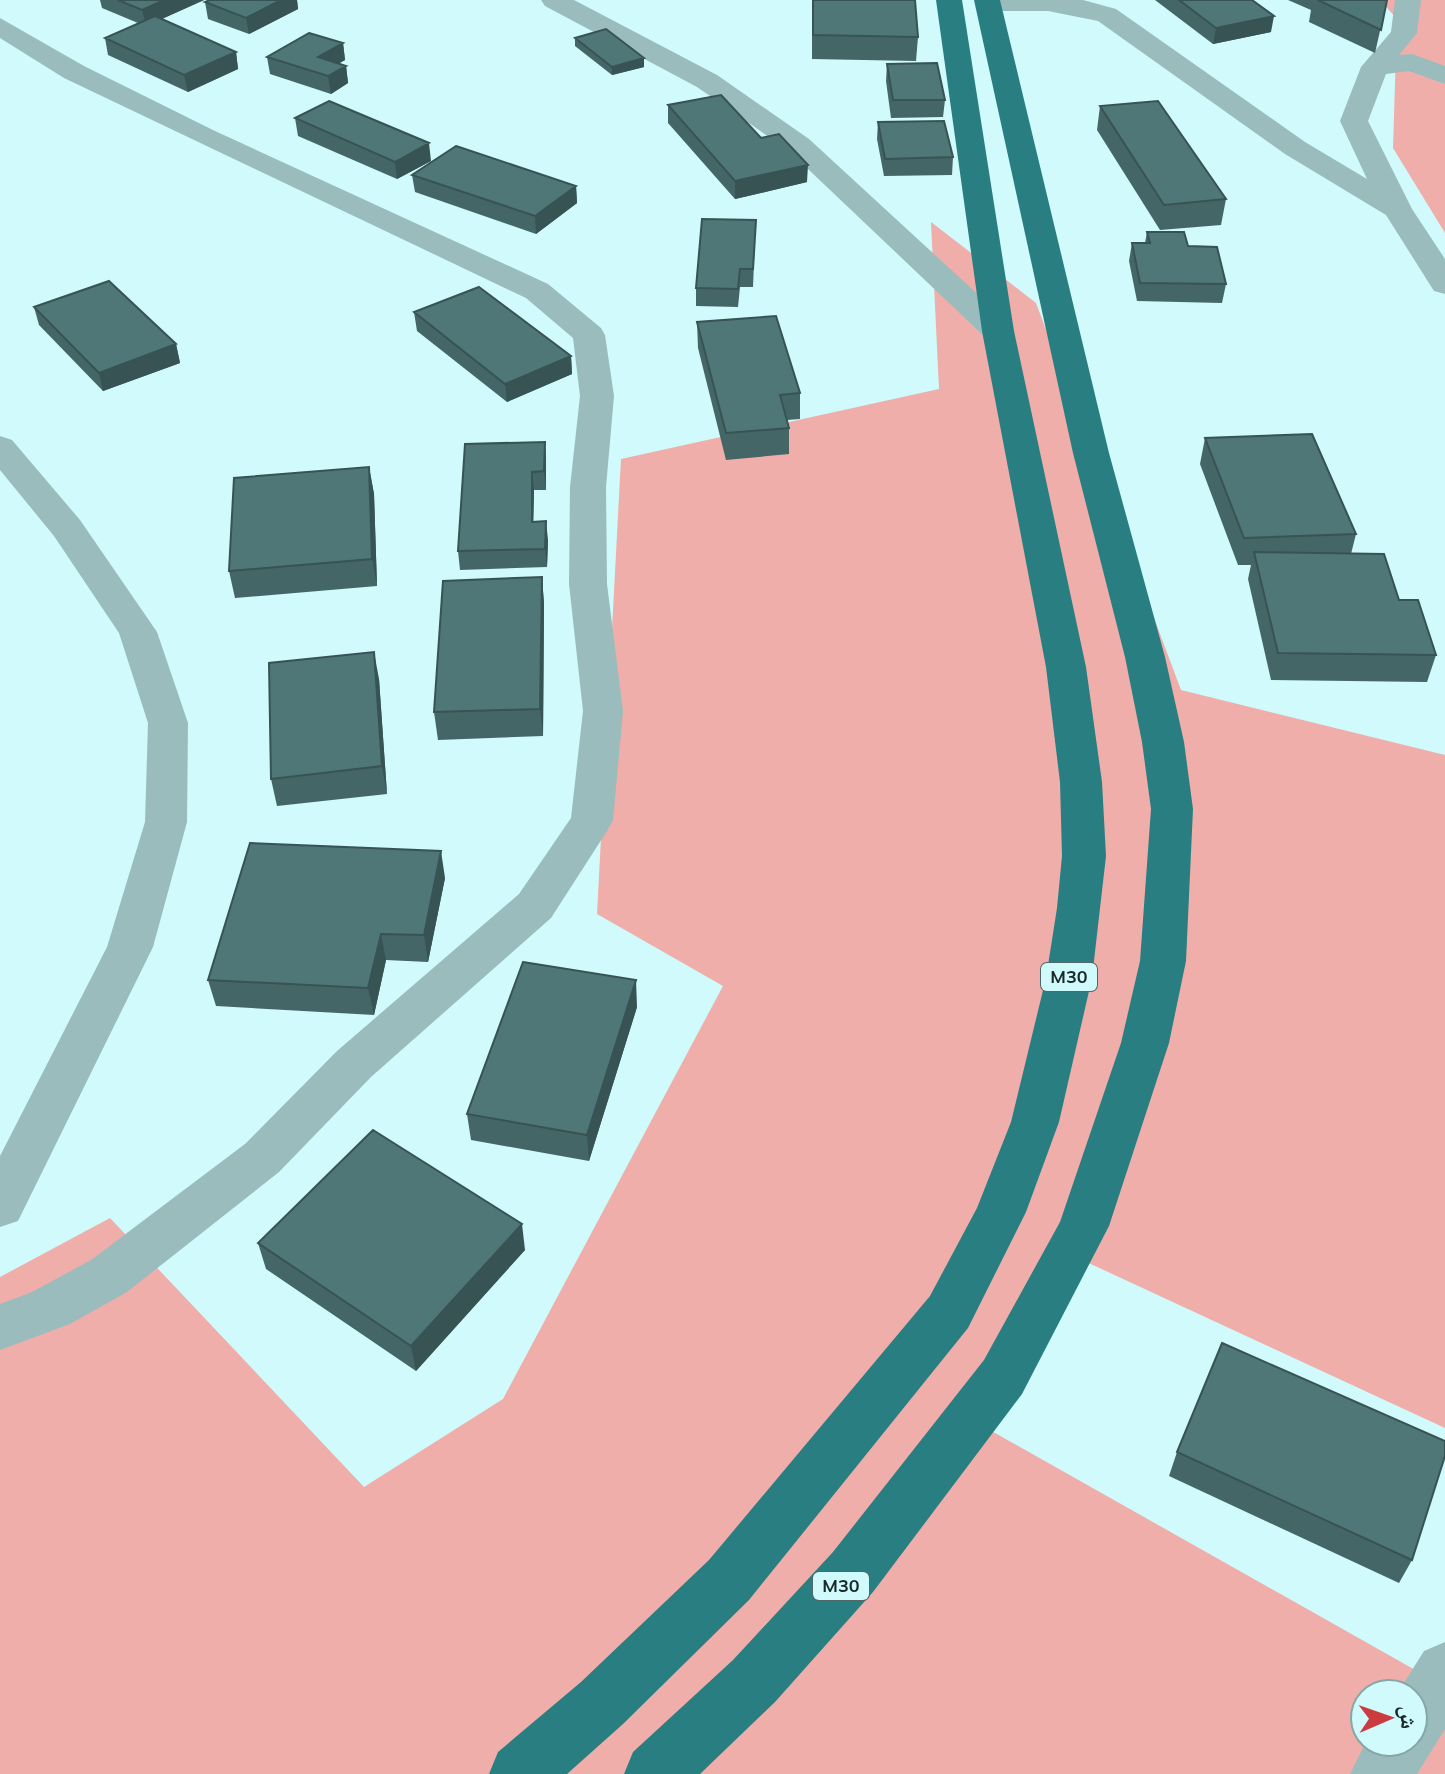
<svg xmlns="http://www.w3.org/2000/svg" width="1445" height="1774" viewBox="0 0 1445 1774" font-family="Mulish,'Noto Naskh Arabic',sans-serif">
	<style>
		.green { fill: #efaea9; fill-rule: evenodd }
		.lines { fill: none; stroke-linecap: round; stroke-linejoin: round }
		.minor { fill: #9bbcbd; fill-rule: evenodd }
		.highway { fill: #297e81; fill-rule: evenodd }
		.wall { fill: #456667 }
		.shaded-wall { fill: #385354 }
		.building { fill: #507778; stroke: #385354; stroke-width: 2 }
		.labels { text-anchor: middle; stroke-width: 6; stroke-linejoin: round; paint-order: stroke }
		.shield { fill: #d0fafb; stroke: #506869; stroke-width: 2 }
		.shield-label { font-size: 18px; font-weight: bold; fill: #19292a }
	</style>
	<rect width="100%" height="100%" fill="#d0fafb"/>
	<!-- green -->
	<path class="green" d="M 1380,0 L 1445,0 L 1445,233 L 1393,148 L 1397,19 Z
		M 931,222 L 1036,303 L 1181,690 L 1445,755 L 1445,1428 L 1067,1253 L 965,1416 L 1440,1684 L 1445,1672 L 1445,1774 L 0,1774 L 0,1277 L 110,1218 L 364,1487 L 503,1399 L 723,986 L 597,914 L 621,459 L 939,389 ZM 1365,1694 L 1413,1694 L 1413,1742 L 1365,1742 Z"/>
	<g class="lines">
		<!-- minor -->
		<path class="minor" d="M 541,0 L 574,0 L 717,75 L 809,139 L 1010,324 L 1014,331 L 1010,338 L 998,341 L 986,338 L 789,151 L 697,87 L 545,6 Z
			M 977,0 L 1083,0 L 1116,9 L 1305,142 L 1367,179 L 1340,121 L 1361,67 L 1391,32 L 1395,0 L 1421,0 L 1417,33 L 1399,55 L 1412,54 L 1445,66 L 1445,84 L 1409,71 L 1386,74 L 1368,121 L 1412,209 L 1445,259 L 1445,294 L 1434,291 L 1386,215 L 1285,154 L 1098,21 L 1048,11 L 988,11 L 979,9 Z
			M 0,18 L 84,66 L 215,131 L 548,284 L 601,328 L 605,335 L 614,396 L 606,487 L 607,584 L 623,711 L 613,820 L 607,831 L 551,918 L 371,1077 L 279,1172 L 127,1292 L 70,1324 L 0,1350 L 0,1304 L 32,1292 L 91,1260 L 245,1144 L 337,1051 L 519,894 L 571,818 L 583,711 L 569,584 L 570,487 L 580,396 L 573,338 L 526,298 L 64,78 L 0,38 Z
			M 0,436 L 12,440 L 80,520 L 157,632 L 188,723 L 187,822 L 153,947 L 18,1221 L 0,1227 L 0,1156 L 107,947 L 145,822 L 148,723 L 119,633 L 54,536 L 0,470 Z
			M 1445,1642 L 1445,1729 L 1417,1774 L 1350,1774 L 1366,1742 L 1413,1742 L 1413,1694 L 1397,1694 L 1424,1651 Z"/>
		<!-- highway -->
		<path class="highway" d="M 936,0 L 962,0 L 1014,331 L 1086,667 L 1102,782 L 1106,856 L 1092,978 L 1059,1122 L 1026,1212 L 968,1328 L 749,1600 L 623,1724 L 567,1774 L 489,1774 L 498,1752 L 581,1682 L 709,1560 L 930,1296 L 977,1208 L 1011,1122 L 1046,978 L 1057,908 L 1062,856 L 1060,782 L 1046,667 L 982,331 Z
			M 974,0 L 1000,0 L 1109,453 L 1165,657 L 1184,742 L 1193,809 L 1186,961 L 1169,1043 L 1109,1226 L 1022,1394 L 873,1592 L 775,1702 L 700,1774 L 624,1774 L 633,1752 L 733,1660 L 833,1552 L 984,1360 L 1060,1222 L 1121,1043 L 1140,961 L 1151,809 L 1142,742 L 1125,657 L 1073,453 Z"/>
	</g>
	<!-- wall -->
	<path class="wall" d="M 100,0 L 204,0 L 162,19 L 236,52 L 238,69 L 188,92 L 108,55 L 105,38 L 138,23 L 102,8 Z
		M 210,0 L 297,0 L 298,9 L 249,34 L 208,19 L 205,2 Z
		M 812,0 L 918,37 L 916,61 L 812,59 Z
		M 1155,0 L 1252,0 L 1271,32 L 1213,44 Z
		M 1288,0 L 1387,0 L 1375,53 L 1309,22 L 1311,10 Z
		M 575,38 L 644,58 L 644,67 L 612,75 L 575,46 Z
		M 343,43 L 345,60 L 339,63 L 346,66 L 348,83 L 331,94 L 270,74 L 267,57 Z
		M 887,64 L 945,100 L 943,117 L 891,118 L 886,81 Z
		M 668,105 L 761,138 L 807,182 L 735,199 L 668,123 Z
		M 1100,106 L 1226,199 L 1221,225 L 1160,230 L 1097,130 Z
		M 295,118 L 431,161 L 397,179 L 298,136 Z
		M 878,122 L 953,157 L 952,175 L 884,176 L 877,139 Z
		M 412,175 L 576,186 L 577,203 L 536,234 L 415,192 Z
		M 1147,232 L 1188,246 L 1226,284 L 1222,303 L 1137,301 L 1129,261 L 1132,243 L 1145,243 Z
		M 755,238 L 753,287 L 740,287 L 738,307 L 696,306 L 696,288 Z
		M 34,307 L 176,344 L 180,363 L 103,391 L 39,325 Z
		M 414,312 L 571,356 L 572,374 L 507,402 L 417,331 Z
		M 697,322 L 800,393 L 800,419 L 787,420 L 789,428 L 789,454 L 726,460 L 698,348 Z
		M 1205,438 L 1356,534 L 1351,554 L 1399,600 L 1436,655 L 1427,682 L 1271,680 L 1248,579 L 1251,565 L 1238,565 L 1200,464 Z
		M 545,442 L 546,460 L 546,490 L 534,490 L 533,522 L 548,540 L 547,567 L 460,570 L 458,551 Z
		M 369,467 L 374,494 L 377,586 L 235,598 L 229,571 Z
		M 542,577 L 544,604 L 543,736 L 438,740 L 434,712 Z
		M 379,679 L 387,794 L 277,806 L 271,779 Z
		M 445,878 L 428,962 L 386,960 L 374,1015 L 216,1006 L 208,980 Z
		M 637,1007 L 589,1161 L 471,1140 L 467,1114 Z
		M 258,1243 L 525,1250 L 416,1371 L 266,1269 Z
		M 1177,1452 L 1412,1560 L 1399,1583 L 1169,1476 Z"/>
	<!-- shaded-wall -->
	<path class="shaded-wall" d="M 164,0 L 204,0 L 146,26 L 142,10 Z
		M 281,0 L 297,0 L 298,9 L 249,34 L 246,18 Z
		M 1274,16 L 1271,32 L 1213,44 L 1216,28 Z
		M 343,43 L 345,60 L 321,74 L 318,57 Z
		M 236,52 L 238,69 L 188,92 L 184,75 Z
		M 644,58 L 644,67 L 612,75 L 612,67 Z
		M 346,66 L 348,83 L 331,94 L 328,76 Z
		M 429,143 L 431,161 L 397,179 L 395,162 Z
		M 808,165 L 807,182 L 735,199 L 735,181 Z
		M 576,186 L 577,203 L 536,234 L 535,216 Z
		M 176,344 L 180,363 L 103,391 L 99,373 Z
		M 571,356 L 572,374 L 507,402 L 505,384 Z
		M 545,442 L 546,460 L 546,490 L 544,471 Z
		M 369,467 L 374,494 L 377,586 L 372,559 Z
		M 532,472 L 534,490 L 533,540 L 532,522 Z
		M 546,521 L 548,540 L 547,567 L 545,549 Z
		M 542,577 L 544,604 L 543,736 L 540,709 Z
		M 374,652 L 379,679 L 387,794 L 382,766 Z
		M 441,851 L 445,878 L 428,962 L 424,935 Z
		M 381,934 L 386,960 L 374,1015 L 368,988 Z
		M 636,980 L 637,1007 L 589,1161 L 587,1135 Z
		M 522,1224 L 525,1250 L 416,1371 L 411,1346 Z"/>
	<!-- building -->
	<path class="building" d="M 118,0 L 164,0 L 142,10 Z
		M 210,0 L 281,0 L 246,18 L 205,2 Z
		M 813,0 L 915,0 L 918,37 L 813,35 Z
		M 1179,0 L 1252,0 L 1274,16 L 1216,28 Z
		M 1318,0 L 1387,0 L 1381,30 Z
		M 155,16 L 236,52 L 184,75 L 105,38 Z
		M 606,29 L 644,58 L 612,67 L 575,38 Z
		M 309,33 L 343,43 L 318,57 L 346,66 L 328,76 L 267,57 Z
		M 937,63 L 945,100 L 893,100 L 887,64 Z
		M 721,95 L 761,138 L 779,134 L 808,165 L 735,181 L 668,105 Z
		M 329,101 L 429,143 L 395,162 L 295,118 Z
		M 1158,101 L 1226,199 L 1164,205 L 1100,106 Z
		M 944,121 L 953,157 L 885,159 L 878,122 Z
		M 456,146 L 576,186 L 535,216 L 412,175 Z
		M 702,219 L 756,220 L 753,269 L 740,269 L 738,289 L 696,288 Z
		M 1147,232 L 1184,232 L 1188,246 L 1217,247 L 1226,284 L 1140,283 L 1132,243 L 1150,243 Z
		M 109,281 L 176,344 L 99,373 L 34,307 Z
		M 479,287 L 571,356 L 505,384 L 414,312 Z
		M 776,316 L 800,393 L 780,395 L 789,428 L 726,433 L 697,322 Z
		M 1312,434 L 1356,534 L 1244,538 L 1205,438 Z
		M 545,442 L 544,471 L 532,472 L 532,522 L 546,521 L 545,549 L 458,551 L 465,444 Z
		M 369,467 L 372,559 L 229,571 L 234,478 Z
		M 1254,552 L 1384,554 L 1399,600 L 1418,600 L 1436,655 L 1278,653 Z
		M 542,577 L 540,709 L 434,712 L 443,581 Z
		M 374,652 L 382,766 L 271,779 L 269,663 Z
		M 250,843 L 441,851 L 424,935 L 381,934 L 368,988 L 208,980 Z
		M 523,962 L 636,980 L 587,1135 L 467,1114 Z
		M 373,1130 L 522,1224 L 411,1346 L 258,1243 Z
		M 1222,1343 L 1445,1441 L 1445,1456 L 1412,1560 L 1177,1452 Z"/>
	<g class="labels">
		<!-- shield labels -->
		<g class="shield">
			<rect x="1041" y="963" width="56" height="28" rx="6"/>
			<rect x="813" y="1572" width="56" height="28" rx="6"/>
		</g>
		<g class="shield-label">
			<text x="1069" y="983">M30</text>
			<text x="841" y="1592">M30</text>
		</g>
	</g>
	<!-- north arrow -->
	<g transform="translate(1389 1718) rotate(88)"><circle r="38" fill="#d0fafb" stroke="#87a6a7" stroke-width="2"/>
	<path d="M0-6L14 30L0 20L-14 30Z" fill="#cb3c41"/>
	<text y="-12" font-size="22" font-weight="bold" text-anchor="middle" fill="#19292a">ش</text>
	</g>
</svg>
